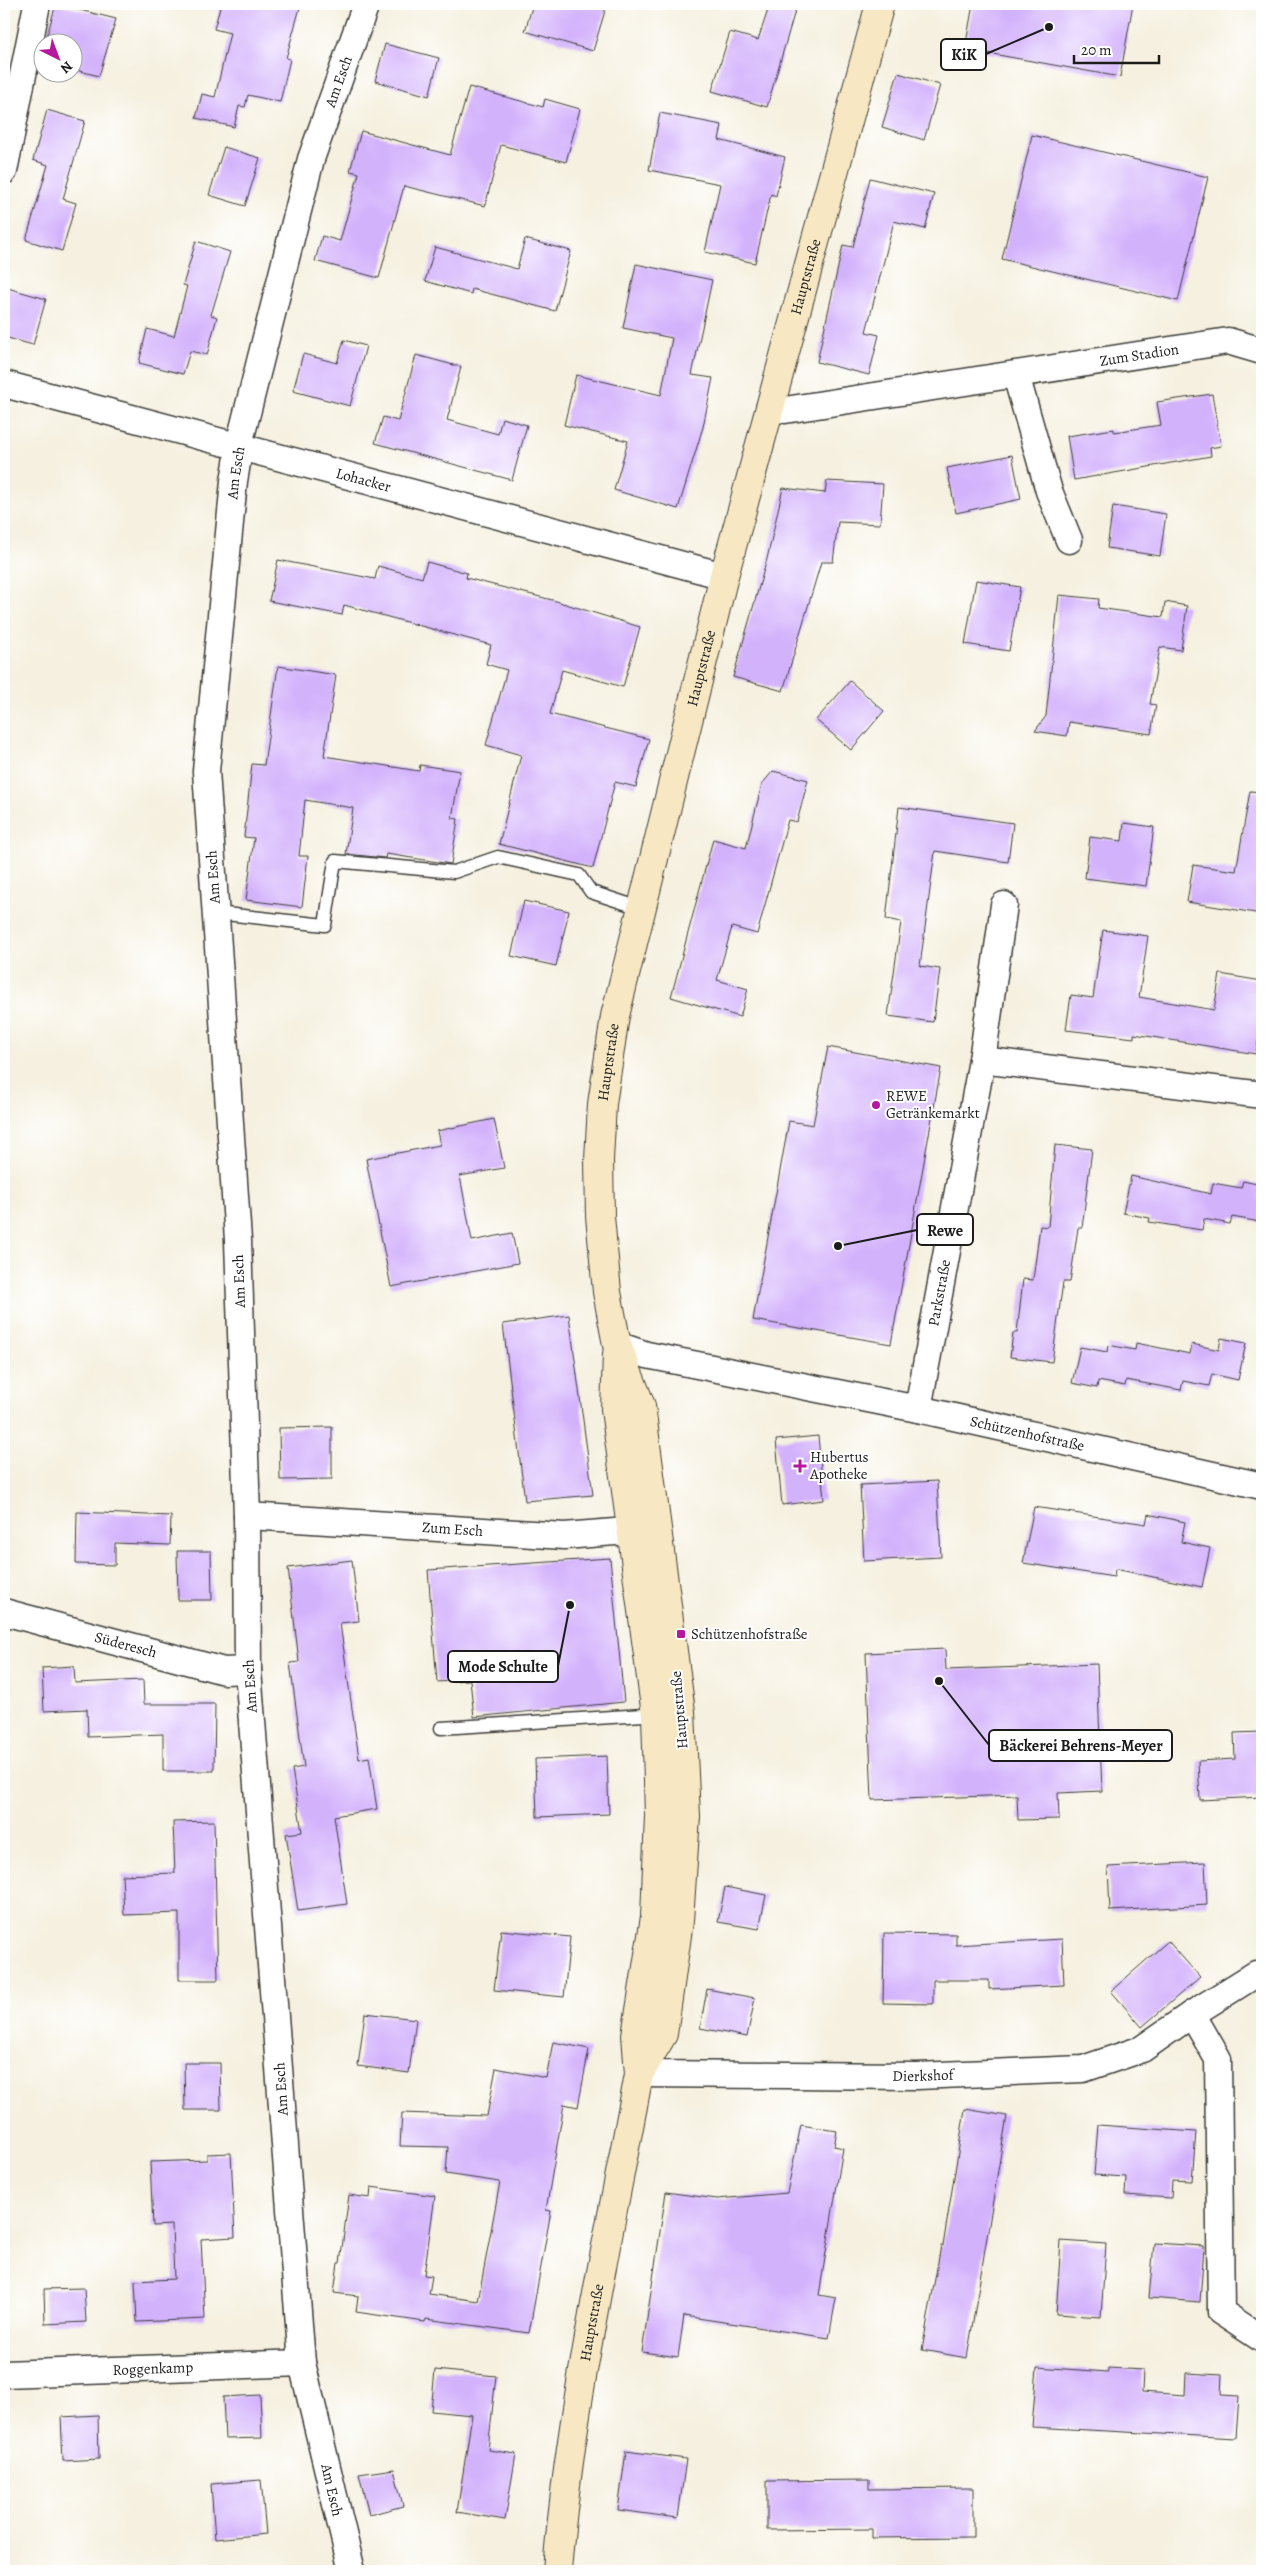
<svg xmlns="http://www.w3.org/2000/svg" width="1266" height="2575" viewBox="0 0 1266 2575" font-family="Alegreya,serif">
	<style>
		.building { fill: #d3b2fc }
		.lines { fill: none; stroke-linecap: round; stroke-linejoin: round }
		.lane-casing { stroke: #3d3c39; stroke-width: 15 }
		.street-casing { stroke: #3d3c39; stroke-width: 29 }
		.secondary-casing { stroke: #3d3c39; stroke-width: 30 }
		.lane { stroke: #fff; stroke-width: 12 }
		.street { stroke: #fff; stroke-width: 26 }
		.secondary { stroke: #f7e8c3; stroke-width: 28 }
		.poi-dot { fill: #b5179e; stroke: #fff; stroke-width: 2 }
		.labels { text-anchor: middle; stroke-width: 4; stroke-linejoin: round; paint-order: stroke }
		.street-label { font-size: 15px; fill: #1c1c1c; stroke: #fff }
		.poi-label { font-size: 15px; fill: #1c1c1c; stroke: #fff; text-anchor: start }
		.leader { fill: none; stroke: #1c1c1c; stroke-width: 2 }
		.callout-dot { fill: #1c1c1c; stroke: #fff; stroke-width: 2 }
		.callout { fill: #fff; stroke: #1c1c1c; stroke-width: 2 }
		.callout-label { font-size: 16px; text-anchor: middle; font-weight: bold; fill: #1c1c1c }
	</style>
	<rect width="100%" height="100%" fill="#fff"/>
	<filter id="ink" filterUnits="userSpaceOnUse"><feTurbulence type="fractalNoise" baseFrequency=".02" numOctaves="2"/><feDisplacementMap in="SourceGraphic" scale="10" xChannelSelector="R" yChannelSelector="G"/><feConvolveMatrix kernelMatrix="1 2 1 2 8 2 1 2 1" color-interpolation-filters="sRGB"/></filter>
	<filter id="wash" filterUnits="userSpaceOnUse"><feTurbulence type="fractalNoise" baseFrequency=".0096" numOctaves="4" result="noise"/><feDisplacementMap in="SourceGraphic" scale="20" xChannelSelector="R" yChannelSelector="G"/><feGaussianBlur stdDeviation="1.12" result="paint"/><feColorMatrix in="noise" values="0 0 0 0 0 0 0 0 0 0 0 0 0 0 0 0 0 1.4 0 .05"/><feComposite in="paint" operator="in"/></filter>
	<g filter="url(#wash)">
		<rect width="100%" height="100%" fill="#f5f0df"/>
		<g id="blocks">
			<!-- building -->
			<path class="building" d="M 56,4 L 116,19 L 99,76 L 72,69 L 72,42 L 45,42 Z
				M 221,4 L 301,4 L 286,58 L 290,59 L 280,102 L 248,95 L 245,107 L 239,106 L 234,127 L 196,118 L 202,94 L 215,97 L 230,33 L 214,29 Z
				M 533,4 L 607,4 L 593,51 L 525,31 Z
				M 770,4 L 797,4 L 767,107 L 712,91 L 730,32 L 758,40 Z
				M 973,4 L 1133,4 L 1120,77 L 965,49 Z
				M 385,44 L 439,58 L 429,96 L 375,81 Z
				M 898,73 L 940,85 L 924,140 L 882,127 Z
				M 469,87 L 543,107 L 545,99 L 580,109 L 566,162 L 501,145 L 485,206 L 404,186 L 379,278 L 315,261 L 322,236 L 340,241 L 359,173 L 350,171 L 361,131 L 450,155 Z
				M 47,110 L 85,121 L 63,199 L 76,203 L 62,251 L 26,240 L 48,165 L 33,160 Z
				M 660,113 L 722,125 L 719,140 L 785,157 L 776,196 L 771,194 L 755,263 L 705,252 L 720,184 L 649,170 Z
				M 1032,135 L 1208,177 L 1178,301 L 1002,259 Z
				M 224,147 L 260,158 L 245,206 L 209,195 Z
				M 870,178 L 934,194 L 925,229 L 894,221 L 866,332 L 879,335 L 869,375 L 817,362 L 843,245 L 853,247 Z
				M 525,239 L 571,251 L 555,311 L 472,289 L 471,294 L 425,281 L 435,247 L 517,269 Z
				M 196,241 L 230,252 L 211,315 L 217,317 L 207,355 L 190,351 L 183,374 L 139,363 L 147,329 L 174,336 L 187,286 L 183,285 Z
				M 636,264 L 712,280 L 692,375 L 713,378 L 703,427 L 678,509 L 614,490 L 628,441 L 564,425 L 576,375 L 661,395 L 672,338 L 623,328 Z
				M 4,287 L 46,299 L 33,345 L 4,337 Z
				M 344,340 L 366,346 L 350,406 L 293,391 L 303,354 L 337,363 Z
				M 416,355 L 461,367 L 447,420 L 498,434 L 502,418 L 527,425 L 512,480 L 375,443 L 383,417 L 398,421 Z
				M 1212,394 L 1221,446 L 1210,448 L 1211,456 L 1074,480 L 1067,436 L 1114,429 L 1114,432 L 1161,425 L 1157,402 Z
				M 1012,455 L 1021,499 L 956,513 L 947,468 Z
				M 827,481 L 883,484 L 880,524 L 838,522 L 833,562 L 821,562 L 783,691 L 733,677 L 767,559 L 783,488 L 825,493 Z
				M 1113,506 L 1166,514 L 1160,556 L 1107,548 Z
				M 278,560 L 375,579 L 378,566 L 422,578 L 427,562 L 467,573 L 466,578 L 556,601 L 640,627 L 623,687 L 562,670 L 550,714 L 649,739 L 636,787 L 615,782 L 593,868 L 499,844 L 521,755 L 486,745 L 507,670 L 486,664 L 491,645 L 344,605 L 342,615 L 269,601 Z
				M 976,580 L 1020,587 L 1009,651 L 965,644 Z
				M 1059,595 L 1099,599 L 1098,608 L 1163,617 L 1165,602 L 1187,606 L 1181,650 L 1160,647 L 1150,704 L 1156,705 L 1151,734 L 1069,722 L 1067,736 L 1035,731 L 1046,716 Z
				M 278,666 L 336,675 L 324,756 L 419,771 L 420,765 L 460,771 L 452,818 L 458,819 L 451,864 L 386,854 L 385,858 L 346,854 L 353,808 L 305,800 L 299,856 L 308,856 L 302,907 L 246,900 L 254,838 L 244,837 L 252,764 L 264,765 Z
				M 850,681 L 884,711 L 851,750 L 816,720 Z
				M 773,771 L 808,780 L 797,822 L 788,820 L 757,934 L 732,927 L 717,980 L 748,989 L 740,1017 L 671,997 L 713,839 L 746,848 L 762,784 Z
				M 1250,791 L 1262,792 L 1262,914 L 1187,902 L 1193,865 L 1236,871 Z
				M 899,807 L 1013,823 L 1008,862 L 935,851 L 920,966 L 940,969 L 933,1022 L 888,1016 L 901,922 L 886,919 Z
				M 1124,823 L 1154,827 L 1146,886 L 1085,878 L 1090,837 L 1122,841 Z
				M 524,901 L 569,911 L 556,966 L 511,956 Z
				M 1103,930 L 1148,936 L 1139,997 L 1214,1010 L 1220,974 L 1262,981 L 1262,1018 L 1256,1054 L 1134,1034 L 1134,1038 L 1066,1030 L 1071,995 L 1093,998 Z
				M 828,1047 L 941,1068 L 891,1344 L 753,1320 L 789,1121 L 813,1125 Z
				M 494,1119 L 504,1168 L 460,1176 L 472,1241 L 512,1233 L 518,1263 L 391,1287 L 366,1159 L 440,1145 L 437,1131 Z
				M 1055,1145 L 1092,1149 L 1082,1228 L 1078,1228 L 1070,1282 L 1063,1282 L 1052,1362 L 1010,1357 L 1013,1333 L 1017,1333 L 1023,1279 L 1033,1280 L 1040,1226 L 1048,1227 Z
				M 1131,1176 L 1211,1194 L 1213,1183 L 1241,1188 L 1243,1181 L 1262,1185 L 1260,1222 L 1232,1217 L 1230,1224 L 1204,1219 L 1202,1230 L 1149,1222 L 1150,1218 L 1123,1213 Z
				M 569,1315 L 593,1495 L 525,1501 L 503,1324 Z
				M 1221,1338 L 1246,1343 L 1238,1380 L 1212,1374 L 1209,1386 L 1183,1381 L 1181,1390 L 1126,1380 L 1125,1386 L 1098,1381 L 1097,1388 L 1072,1383 L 1080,1347 L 1107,1352 L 1108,1345 L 1135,1350 L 1136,1343 L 1190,1354 L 1192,1344 L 1219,1350 Z
				M 332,1427 L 332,1479 L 280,1480 L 279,1428 Z
				M 818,1436 L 824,1500 L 782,1505 L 776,1440 Z
				M 937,1481 L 941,1557 L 864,1561 L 860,1485 Z
				M 1034,1507 L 1146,1524 L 1148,1514 L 1185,1522 L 1181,1542 L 1210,1548 L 1202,1587 L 1115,1569 L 1114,1577 L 1023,1563 Z
				M 77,1512 L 171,1516 L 170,1545 L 115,1543 L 115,1565 L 76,1564 Z
				M 177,1551 L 211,1551 L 212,1600 L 178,1600 Z
				M 610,1558 L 624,1702 L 474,1717 L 470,1680 L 437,1682 L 428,1570 Z
				M 352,1560 L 359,1621 L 340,1623 L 359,1759 L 369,1757 L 377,1809 L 334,1816 L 347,1904 L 298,1911 L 286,1834 L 302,1832 L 292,1769 L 304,1767 L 290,1663 L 299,1662 L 288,1568 Z
				M 945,1649 L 946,1670 L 1097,1664 L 1102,1791 L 1058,1793 L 1059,1819 L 1018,1820 L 1017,1795 L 872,1800 L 866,1653 Z
				M 74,1666 L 75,1683 L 143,1680 L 144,1704 L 215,1704 L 214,1771 L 163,1771 L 163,1734 L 88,1737 L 87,1709 L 44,1711 L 42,1668 Z
				M 1261,1732 L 1262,1797 L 1200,1800 L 1198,1761 L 1235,1759 L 1234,1733 Z
				M 607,1756 L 609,1814 L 537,1817 L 535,1759 Z
				M 214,1821 L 218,1980 L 179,1980 L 179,1913 L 124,1915 L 122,1875 L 175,1873 L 173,1822 Z
				M 1205,1862 L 1207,1905 L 1110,1911 L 1108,1867 Z
				M 725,1887 L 766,1895 L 759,1929 L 718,1922 Z
				M 501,1930 L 570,1937 L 564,1997 L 494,1990 Z
				M 884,1933 L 956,1934 L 956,1945 L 1062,1939 L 1064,1985 L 989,1989 L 989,1980 L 933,1980 L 933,2004 L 883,2003 Z
				M 1168,1941 L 1200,1977 L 1142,2027 L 1111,1991 Z
				M 707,1989 L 755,1998 L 747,2037 L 700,2028 Z
				M 365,2013 L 416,2019 L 409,2073 L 358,2066 Z
				M 553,2042 L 589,2049 L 578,2107 L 564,2104 L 546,2210 L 551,2211 L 529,2333 L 426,2319 L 425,2322 L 356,2312 L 358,2296 L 334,2293 L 338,2263 L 340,2263 L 349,2195 L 370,2198 L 371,2187 L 435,2196 L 424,2275 L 432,2276 L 429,2294 L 478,2301 L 500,2182 L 446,2174 L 448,2147 L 400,2146 L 402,2113 L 487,2116 L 496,2068 L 546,2078 Z
				M 184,2063 L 220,2063 L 221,2110 L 185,2110 Z
				M 965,2109 L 1007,2116 L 967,2358 L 922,2350 L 941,2246 L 943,2246 Z
				M 801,2125 L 837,2131 L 834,2146 L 843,2148 L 819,2295 L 836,2298 L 829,2338 L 684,2316 L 678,2357 L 642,2352 L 666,2192 L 717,2199 L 787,2193 Z
				M 1098,2125 L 1196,2132 L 1192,2181 L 1172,2180 L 1171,2198 L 1125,2195 L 1126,2177 L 1094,2175 Z
				M 231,2153 L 235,2237 L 201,2239 L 205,2319 L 137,2322 L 135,2281 L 174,2279 L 172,2225 L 153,2226 L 150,2162 L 207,2160 L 207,2154 Z
				M 1061,2241 L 1106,2244 L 1101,2317 L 1056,2314 Z
				M 1154,2243 L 1204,2246 L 1200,2302 L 1149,2298 Z
				M 84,2288 L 86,2322 L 45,2324 L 44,2289 Z
				M 1037,2367 L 1108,2372 L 1108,2368 L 1143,2370 L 1142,2392 L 1185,2395 L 1186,2373 L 1222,2375 L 1221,2395 L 1239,2396 L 1236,2438 L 1032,2427 Z
				M 435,2370 L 496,2376 L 488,2450 L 516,2454 L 505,2520 L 457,2512 L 472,2415 L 431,2411 Z
				M 260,2395 L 262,2438 L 225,2439 L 223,2397 Z
				M 98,2415 L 99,2459 L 63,2461 L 61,2417 Z
				M 626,2451 L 686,2459 L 678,2518 L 618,2510 Z
				M 394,2469 L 403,2506 L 369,2515 L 359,2474 Z
				M 261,2480 L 266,2534 L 215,2539 L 211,2484 Z
				M 869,2480 L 869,2489 L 973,2488 L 973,2537 L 872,2538 L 872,2529 L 767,2530 L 767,2481 Z"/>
		</g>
	</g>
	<g filter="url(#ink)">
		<use href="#blocks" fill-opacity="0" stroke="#3d3c39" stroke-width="1"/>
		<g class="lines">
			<!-- lane casing -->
			<g class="lane-casing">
				<path id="lane" d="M 216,913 L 325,925 L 335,861 L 454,872 L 498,857 L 579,875 L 591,892 L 640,908
					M 441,1728 L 659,1714"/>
			</g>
			<!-- street casing -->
			<g class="street-casing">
				<g id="street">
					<path d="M 4,171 L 37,4"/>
					<path d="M 1016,375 L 1049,491 L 1069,540"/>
					<path id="s1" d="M 4,384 L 724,576"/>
					<path id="s2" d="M 770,406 L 785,410 L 1228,341 L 1262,351"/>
					<path d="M 982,1060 L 1004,905"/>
					<path id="s3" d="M 617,1345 L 647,1355 L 918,1409 L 1262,1486"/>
					<path id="s4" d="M 918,1409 L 982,1060 L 1262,1095"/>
					<path id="s5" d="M 247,1516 L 564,1536 L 653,1529"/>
					<path id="s6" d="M 4,1612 L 224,1671 L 248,1670"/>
					<path d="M 1192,2014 L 1218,2059 L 1221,2312 L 1262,2339"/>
					<path id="s7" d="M 639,2074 L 917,2076 L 1083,2069 L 1142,2049 L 1192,2014 L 1256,1974 L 1262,1974"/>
					<path id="s8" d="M 4,2374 L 302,2363"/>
					<path id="s9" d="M 352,2571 L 302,2363 L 248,1670 L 247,1516 L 238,1240 L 206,771 L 234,481 L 242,433 L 311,159 L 366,4"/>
				</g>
			</g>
			<!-- secondary casing -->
			<g class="secondary-casing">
				<g id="secondary">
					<path id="s10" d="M 639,2074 L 663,2034 L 679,1921 L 686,1816 L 681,1712 L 641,1406 L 617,1345 L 607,1292 L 600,1216 L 599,1160 L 602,1104 L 615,1016 L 724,576 L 880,4"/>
					<path id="s11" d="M 557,2571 C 570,2407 609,2237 639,2074 L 636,2035 L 655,1917 L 659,1815 L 656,1715 L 615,1409 L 617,1354"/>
				</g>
			</g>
			<!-- lane -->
			<use href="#lane" class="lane"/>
			<!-- street -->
			<use href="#street" class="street"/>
			<!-- secondary -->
			<use href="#secondary" class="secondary"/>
		</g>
	</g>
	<!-- markers -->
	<g class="poi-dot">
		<circle cx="876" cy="1105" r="5"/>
		<path d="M797.5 1458.5h5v5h5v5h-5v5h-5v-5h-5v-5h5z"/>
		<rect x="676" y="1629" width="10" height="10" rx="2.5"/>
	</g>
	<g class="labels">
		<!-- street labels -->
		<g class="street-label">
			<text dy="5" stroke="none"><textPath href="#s9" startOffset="2514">Am Esch</textPath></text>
			<text dy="5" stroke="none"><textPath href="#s10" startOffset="1839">Hauptstraße</textPath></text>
			<text dy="5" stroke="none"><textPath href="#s2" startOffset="374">Zum Stadion</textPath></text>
			<text dy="5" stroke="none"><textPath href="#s9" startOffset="2109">Am Esch</textPath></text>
			<text dy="5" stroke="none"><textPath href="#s1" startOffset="372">Lohacker</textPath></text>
			<text dy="5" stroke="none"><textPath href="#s10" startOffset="1434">Hauptstraße</textPath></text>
			<text transform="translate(213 877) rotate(-94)" y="5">Am Esch</text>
			<text dy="5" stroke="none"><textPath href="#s10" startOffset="1029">Hauptstraße</textPath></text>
			<text transform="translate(239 1281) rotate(-92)" y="5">Am Esch</text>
			<text dy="5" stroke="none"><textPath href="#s4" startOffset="118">Parkstraße</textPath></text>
			<text dy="5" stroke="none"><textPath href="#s3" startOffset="420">Schützenhofstraße</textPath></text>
			<text dy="5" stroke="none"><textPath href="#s5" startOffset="206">Zum Esch</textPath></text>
			<text dy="5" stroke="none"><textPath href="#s6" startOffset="126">Süderesch</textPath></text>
			<text transform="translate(250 1686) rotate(-94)" y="5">Am Esch</text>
			<text transform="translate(679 1710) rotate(-95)" y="5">Hauptstraße</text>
			<text dy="5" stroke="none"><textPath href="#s7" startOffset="284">Dierkshof</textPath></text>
			<text transform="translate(281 2089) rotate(-94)" y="5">Am Esch</text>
			<text dy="5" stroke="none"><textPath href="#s11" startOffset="251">Hauptstraße</textPath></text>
			<text dy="5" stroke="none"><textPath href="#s8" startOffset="149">Roggenkamp</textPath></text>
			<text transform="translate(332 2490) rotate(77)" y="5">Am Esch</text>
		</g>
		<!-- poi labels -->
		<g class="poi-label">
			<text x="886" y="1101">REWE<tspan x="886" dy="17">Getränkemarkt</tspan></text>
			<text x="810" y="1462">Hubertus<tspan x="810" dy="17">Apotheke</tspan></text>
			<text x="691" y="1639">Schützenhofstraße</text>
		</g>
	</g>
	<!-- callouts -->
	<path class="leader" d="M1049 27L986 54M838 1246L917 1230M570 1605L558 1666M939 1681L989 1745"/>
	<g class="callout-dot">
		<circle cx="1049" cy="27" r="5"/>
		<circle cx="838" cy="1246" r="5"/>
		<circle cx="570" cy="1605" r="5"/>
		<circle cx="939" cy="1681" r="5"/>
	</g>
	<g class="callout">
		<rect x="941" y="39" width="45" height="31" rx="5"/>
		<rect x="917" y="1214" width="56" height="31" rx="5"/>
		<rect x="448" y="1651" width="110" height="31" rx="5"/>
		<rect x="989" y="1730" width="183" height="31" rx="5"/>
	</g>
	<g class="callout-label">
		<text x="964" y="60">KiK</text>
		<text x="945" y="1236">Rewe</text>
		<text x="503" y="1672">Mode Schulte</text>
		<text x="1081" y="1751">Bäckerei Behrens-Meyer</text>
	</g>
	<!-- margin -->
	<rect width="1266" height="2575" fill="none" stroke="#fff" stroke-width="20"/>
	<!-- north arrow -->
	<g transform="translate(58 58) rotate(138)"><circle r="24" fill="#ffffff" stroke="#a4a4a4"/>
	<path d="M0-4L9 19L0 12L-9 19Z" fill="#b5179e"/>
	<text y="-8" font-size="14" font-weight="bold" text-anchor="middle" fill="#1c1c1c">N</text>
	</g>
	<!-- scale -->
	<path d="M1074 55v8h85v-8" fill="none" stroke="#1c1c1c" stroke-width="2.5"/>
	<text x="1081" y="55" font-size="15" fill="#1c1c1c" stroke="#ffffff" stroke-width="4" paint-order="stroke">20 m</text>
</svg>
